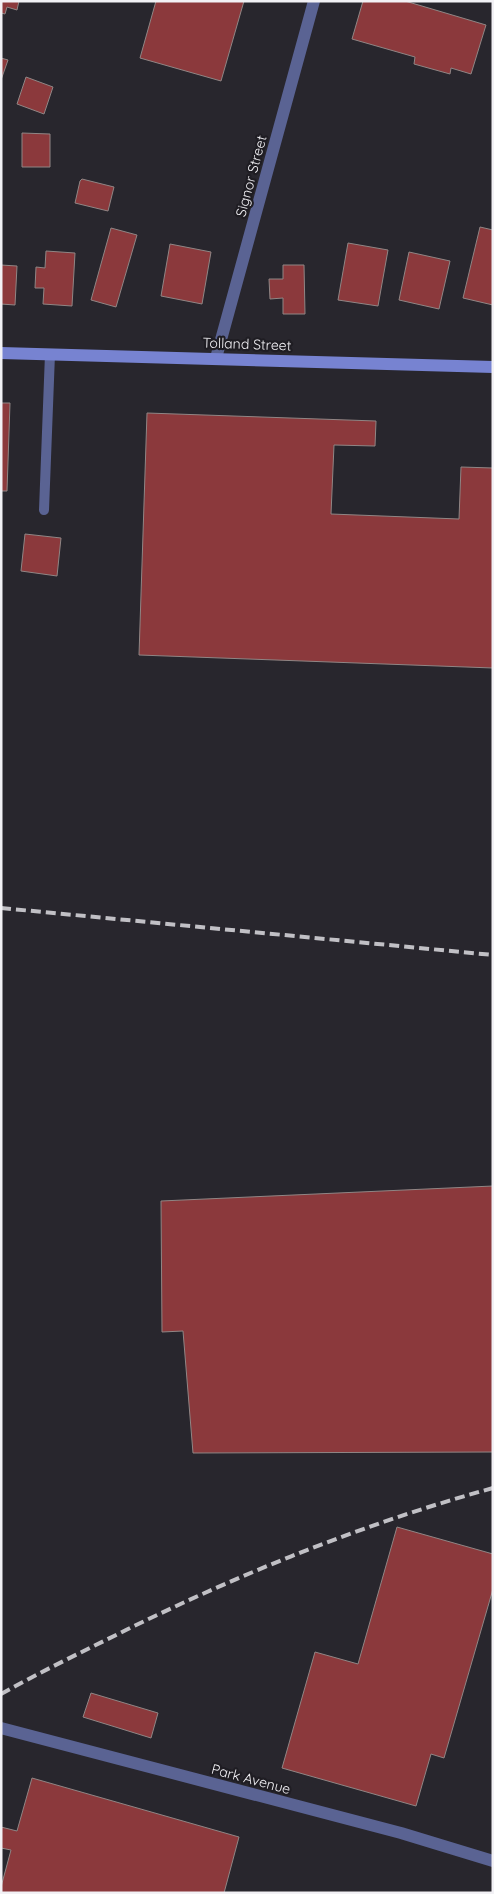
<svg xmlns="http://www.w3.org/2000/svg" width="494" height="1894" viewBox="0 0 494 1894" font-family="Quicksand,sans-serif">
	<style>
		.building { fill: #8b393c; stroke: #908685 }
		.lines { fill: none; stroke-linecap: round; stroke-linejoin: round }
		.service { stroke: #5a6393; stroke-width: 10 }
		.minor { stroke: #5a6393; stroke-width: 12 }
		.tertiary { stroke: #5a6393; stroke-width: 12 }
		.secondary { stroke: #7783d1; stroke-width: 12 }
		.rail { stroke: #c1c0c5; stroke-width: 4; stroke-dasharray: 10 5; stroke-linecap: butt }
		.labels { text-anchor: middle; stroke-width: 4.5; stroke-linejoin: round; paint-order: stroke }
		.street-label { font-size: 14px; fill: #f2f1f5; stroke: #1f1d23 }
	</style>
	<rect width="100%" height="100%" fill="#28262d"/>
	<!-- building -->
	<path class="building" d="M 1,1 L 19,1 L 17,10 L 7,7 L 5,14 L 1,13 Z
		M 156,1 L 244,1 L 221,81 L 140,58 Z
		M 363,1 L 405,1 L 486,25 L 471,74 L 451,68 L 450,74 L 414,64 L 415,57 L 352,39 Z
		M 1,58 L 8,60 L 1,80 Z
		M 26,77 L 53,87 L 44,114 L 17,104 Z
		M 22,133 L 50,134 L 50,167 L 22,167 Z
		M 82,179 L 114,187 L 108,211 L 75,203 L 80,181 Z
		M 480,227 L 493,230 L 493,305 L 463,298 Z
		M 111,228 L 137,235 L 116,307 L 91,300 Z
		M 348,243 L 388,250 L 378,306 L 338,300 Z
		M 170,244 L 211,252 L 202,304 L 161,296 Z
		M 46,251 L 75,253 L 72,306 L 43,304 L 44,288 L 35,288 L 36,267 L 45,268 Z
		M 409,252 L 450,261 L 439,309 L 399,300 Z
		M 1,265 L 17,266 L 15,305 L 1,304 Z
		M 283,265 L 304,265 L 305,314 L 283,314 L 283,298 L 270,299 L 269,279 L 283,279 Z
		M 1,403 L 10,403 L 7,491 L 1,491 Z
		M 147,413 L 376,421 L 375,446 L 334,445 L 331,514 L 459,519 L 461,467 L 493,468 L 493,668 L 139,655 Z
		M 25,534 L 61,538 L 57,576 L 21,571 Z
		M 493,1186 L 493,1452 L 193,1453 L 183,1331 L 162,1332 L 161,1201 Z
		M 397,1527 L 493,1554 L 493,1589 L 444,1758 L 431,1754 L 416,1806 L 282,1768 L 315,1652 L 358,1664 Z
		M 91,1693 L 158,1713 L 151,1738 L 83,1717 Z
		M 32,1778 L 239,1837 L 224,1893 L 1,1893 L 1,1887 L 11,1850 L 1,1848 L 1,1827 L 17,1831 Z"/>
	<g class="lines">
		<!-- service -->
		<path class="service" d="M 44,510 L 50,354"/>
		<!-- minor -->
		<path class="minor" d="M 216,358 L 314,1"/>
		<!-- tertiary -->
		<path class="tertiary" d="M 1,1728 L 401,1833 L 493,1861"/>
		<!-- secondary -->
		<path class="secondary" d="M 1,353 L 493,367"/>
		<!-- rail -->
		<path class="rail" d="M 1,908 L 493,955
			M 1,1694 C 42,1671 84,1651 126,1630 C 244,1572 366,1523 493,1488"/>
	</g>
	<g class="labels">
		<!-- street labels -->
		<g class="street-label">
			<text transform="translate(251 176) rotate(-75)" y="5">Signor Street</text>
			<text transform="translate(247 344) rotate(2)" y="5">Tolland Street</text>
			<text transform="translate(251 1779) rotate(15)" y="5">Park Avenue</text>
		</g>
	</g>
	<!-- border -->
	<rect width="494" height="1894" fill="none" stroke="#f2f1f5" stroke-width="5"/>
</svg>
